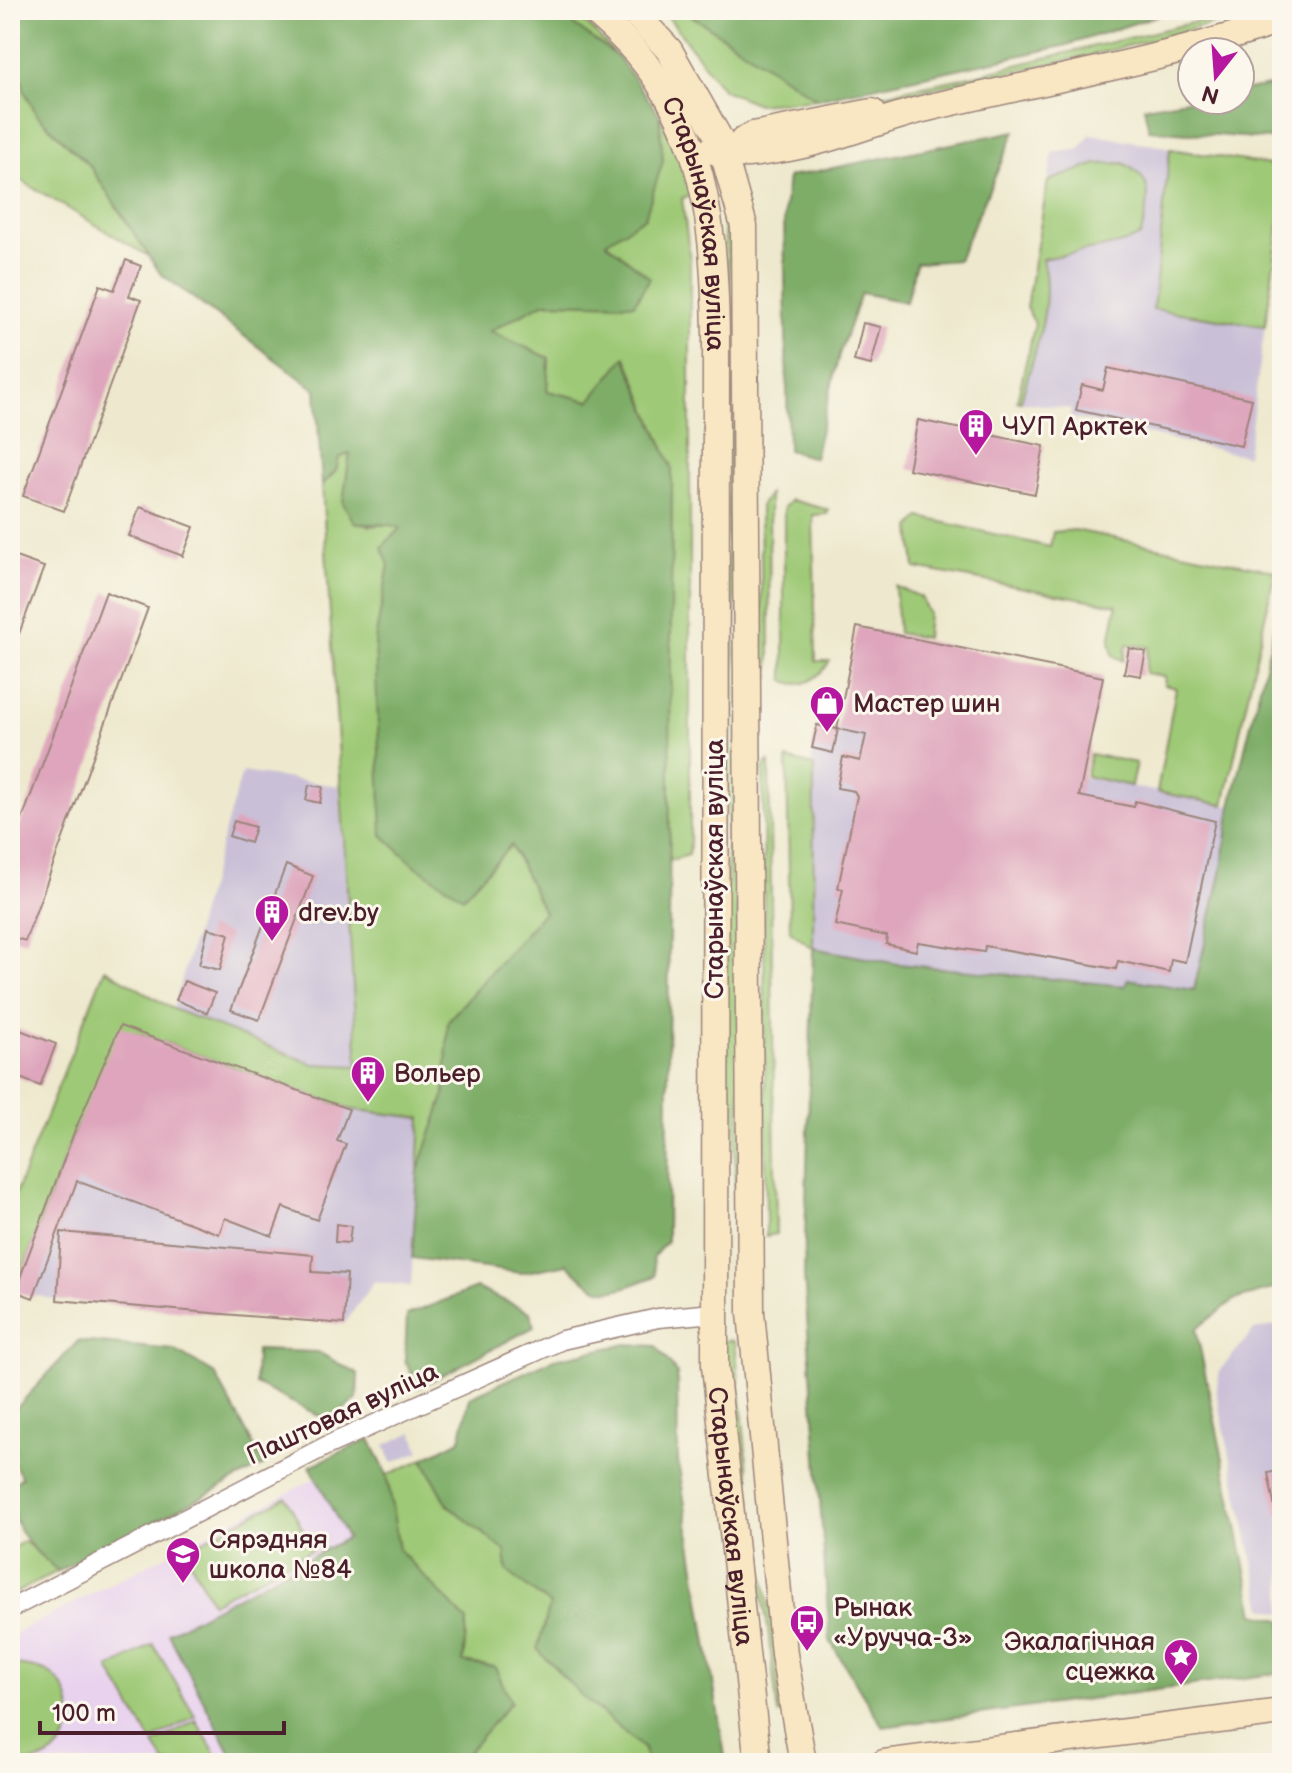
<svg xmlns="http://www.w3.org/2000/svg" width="1292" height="1773" viewBox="0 0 1292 1773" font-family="'Balsamiq Sans',sans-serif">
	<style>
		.built { fill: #e8d2ee }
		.industrial { fill: #c9bfd7 }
		.green { fill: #9ec976; stroke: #747450; stroke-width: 2 }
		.forest { fill: #7ead67; stroke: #646649; stroke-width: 2 }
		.building { fill: #dea5bc }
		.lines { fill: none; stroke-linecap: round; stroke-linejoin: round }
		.minor-casing { stroke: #9c847c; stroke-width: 21 }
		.secondary-casing { stroke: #9c847c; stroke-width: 29 }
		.minor { stroke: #fff; stroke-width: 18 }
		.secondary { stroke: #f9e7c3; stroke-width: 26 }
		.labels { text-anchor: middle; stroke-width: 6; stroke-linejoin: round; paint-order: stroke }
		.street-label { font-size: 26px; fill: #4a1f2b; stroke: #fbf7ec }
		.poi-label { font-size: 26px; fill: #4a1f2b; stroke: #fbf7ec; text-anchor: start }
	</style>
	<rect width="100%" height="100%" fill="#fbf7ec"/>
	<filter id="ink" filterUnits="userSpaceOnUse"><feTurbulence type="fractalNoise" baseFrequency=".0125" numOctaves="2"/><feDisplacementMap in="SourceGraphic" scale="16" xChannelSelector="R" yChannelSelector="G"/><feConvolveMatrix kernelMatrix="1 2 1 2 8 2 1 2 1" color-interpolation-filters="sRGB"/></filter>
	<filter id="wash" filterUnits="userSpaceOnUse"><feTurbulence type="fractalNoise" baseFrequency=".006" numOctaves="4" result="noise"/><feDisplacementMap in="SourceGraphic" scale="32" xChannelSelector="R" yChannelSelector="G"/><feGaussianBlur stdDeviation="1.8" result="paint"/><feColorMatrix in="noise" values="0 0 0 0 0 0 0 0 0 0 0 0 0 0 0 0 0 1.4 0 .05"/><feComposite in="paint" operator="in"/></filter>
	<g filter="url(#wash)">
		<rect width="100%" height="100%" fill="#eee9ce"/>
		<!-- built -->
		<path class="built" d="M 316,1478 L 347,1538 L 169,1633 L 236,1763 L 10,1763 L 10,1636 Z"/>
		<!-- industrial -->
		<path class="industrial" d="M 1091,134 L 1282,167 L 1282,204 L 1247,456 L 1070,417 L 1071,409 L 1017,401 L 1035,323 L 1026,308 L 1053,152 L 1078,150 Z
			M 817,725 L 1231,806 L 1222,869 L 1194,990 L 1128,979 L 1126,986 L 898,964 L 813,948 L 812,748 Z
			M 242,772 L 339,786 L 358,1066 L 313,1064 L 173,1009 Z
			M 120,1026 L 349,1107 L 421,1118 L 411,1286 L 374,1282 L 344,1324 L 57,1300 L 15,1291 L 75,1130 Z
			M 1282,1324 L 1282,1613 L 1263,1608 L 1216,1391 L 1220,1370 L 1254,1330 Z
			M 413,1432 L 420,1451 L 392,1463 L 385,1445 Z"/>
		<!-- green -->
		<path class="green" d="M 553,10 C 581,10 599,38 618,57 Z
			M 663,10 L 683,10 L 817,99 L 758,104 L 723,90 Z
			M 1245,10 L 1265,10 L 1092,55 L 768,123 L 767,117 L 958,79 Z
			M 10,34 L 25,92 L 37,115 L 90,166 L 150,257 L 10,174 Z
			M 659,114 L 686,170 L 694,196 L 682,198 L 690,260 L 690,841 L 689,855 L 668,861 L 672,467 L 626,357 L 590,401 L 547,391 L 549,358 L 489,331 L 545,302 L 634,304 L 606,242 L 663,161 Z
			M 1170,149 L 1282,167 L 1282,204 L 1265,326 L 1153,309 Z
			M 1123,163 C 1158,181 1148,201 1141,235 C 1131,245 1062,254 1042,259 C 1055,306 1033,355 1021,401 L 1017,401 L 1035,323 L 1026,308 L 1048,181 L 1097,164 Z
			M 730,221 L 742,1235 L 735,1236 L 735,1104 L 727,1082 L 728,278 L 723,223 Z
			M 350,452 L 343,503 L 369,526 L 390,524 L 401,528 L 389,565 L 375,641 L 511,845 L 545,913 L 448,1021 L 445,1094 L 418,1171 L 421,1118 L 349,1109 L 138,1033 L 75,1130 L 15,1291 L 10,1265 L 10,1207 L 105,969 L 173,1009 L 313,1064 L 358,1066 L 322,485 L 336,471 L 339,458 Z
			M 769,494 L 770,677 L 763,671 L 760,506 Z
			M 791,500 L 829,510 L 827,514 L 813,515 L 816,661 L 830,661 C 820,677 802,691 784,680 L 784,507 Z
			M 920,517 L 1050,547 L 1053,532 L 1075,530 L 1275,571 L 1224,805 L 1157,792 L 1176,688 L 1164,685 L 1165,677 L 1145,673 L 1149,647 L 1127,644 L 1123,661 L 1113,655 L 1110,641 L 1117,605 L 915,568 L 911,528 Z
			M 895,586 L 921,597 L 928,613 L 926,638 L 898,633 Z
			M 1090,754 L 1136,763 L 1131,786 L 1086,776 Z
			M 787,759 L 814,766 L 813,948 L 790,931 Z
			M 769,762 L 776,1234 L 766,1236 L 763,767 Z
			M 729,1340 L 735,1342 L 753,1522 L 772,1620 L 782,1714 L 778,1713 L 767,1621 L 745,1511 L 722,1342 Z
			M 423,1459 L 448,1505 L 506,1551 L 508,1571 L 550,1605 L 626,1732 L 644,1749 L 647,1763 L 470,1763 L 463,1662 L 467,1621 L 399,1550 L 387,1475 Z
			M 286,1497 L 313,1549 L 212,1603 L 184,1550 Z
			M 24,1541 L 58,1571 L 10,1596 L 10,1550 Z
			M 153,1644 L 195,1716 L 151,1741 L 109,1669 Z
			M 18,1665 C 27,1667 41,1668 49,1673 C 74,1688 79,1729 57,1750 C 45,1763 26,1763 10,1763 L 10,1669 Z
			M 196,1720 L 221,1763 L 165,1763 L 154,1744 Z"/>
		<!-- forest -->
		<path class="forest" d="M 10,10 L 553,10 L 618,57 L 659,114 L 663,161 L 645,217 L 606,242 L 650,278 L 634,304 L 545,302 L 490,331 L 549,358 L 547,391 L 590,401 L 625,357 L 672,467 L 667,1241 L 653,1257 L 655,1276 C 609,1294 603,1300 567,1264 L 521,1273 L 412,1258 L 418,1171 L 445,1094 L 448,1021 L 544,912 L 511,845 L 463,897 L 417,867 L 382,835 L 375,641 L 389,565 L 382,547 L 400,528 C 386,521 370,527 354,522 L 343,503 L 350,453 L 339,458 L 336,471 L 322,485 L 316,390 L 160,273 L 90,166 L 37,115 L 25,92 L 10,34 Z
			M 683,10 L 1175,10 L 1064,46 L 817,99 Z
			M 1282,84 L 1282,140 L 1149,130 L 1144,107 L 1192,99 L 1240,100 L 1240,91 Z
			M 1015,131 L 958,260 L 916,263 L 906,302 L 861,293 L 839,355 L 814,458 L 788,450 L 784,212 L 788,177 Z
			M 1282,596 L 1282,1286 L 1234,1300 L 1196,1329 L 1255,1614 L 1282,1620 L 1282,1673 L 883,1727 L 830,1641 L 804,1275 L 813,948 L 898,964 L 1125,986 L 1128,979 L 1194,990 L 1222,869 L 1231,806 Z
			M 476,1288 L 530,1312 L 534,1327 L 418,1388 L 405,1360 L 407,1315 Z
			M 78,1341 L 174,1350 L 215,1374 L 264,1465 L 58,1571 C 27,1544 10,1529 10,1486 L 22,1477 L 10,1458 L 10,1415 Z
			M 627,1344 L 656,1346 L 677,1373 L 678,1461 L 726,1763 L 647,1763 L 644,1749 L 584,1698 L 537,1649 L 550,1605 L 507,1571 L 505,1551 L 448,1505 L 423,1459 L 460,1440 L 470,1397 L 554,1359 Z
			M 256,1350 L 318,1352 L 358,1374 L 357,1399 L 330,1421 L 255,1384 Z
			M 370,1439 L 387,1475 L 399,1550 L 467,1621 L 463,1662 L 495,1667 L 511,1702 L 468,1752 L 470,1763 L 236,1763 L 168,1633 L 347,1538 L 310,1466 Z"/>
		<g id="blocks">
			<!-- building -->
			<path class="building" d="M 126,260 L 141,266 L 129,296 L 141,300 L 64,511 L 23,496 L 100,285 L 114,290 Z
				M 863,323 L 881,327 L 871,365 L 854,361 Z
				M 1108,368 L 1252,399 L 1241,446 L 1076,410 L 1082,385 L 1103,390 Z
				M 918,420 L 1044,446 L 1035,494 L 908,469 Z
				M 140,507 L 194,527 L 183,556 L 129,536 Z
				M 10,555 L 44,567 L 11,655 L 10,655 Z
				M 106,592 L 148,608 L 25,941 L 10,936 L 10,852 Z
				M 857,627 L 1103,677 L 1079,796 L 1134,807 L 1135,801 L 1215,821 L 1185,962 L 1171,959 L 1169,972 L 1118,961 L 1116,969 L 985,946 L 984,952 L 918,942 L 916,951 L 886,944 L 887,936 L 835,925 L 843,889 L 838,888 L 857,796 L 854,791 L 837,788 L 843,757 L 860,761 L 866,735 L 838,729 L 833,753 L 812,748 L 817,725 L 837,729 Z
				M 1129,648 L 1146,652 L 1141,676 L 1124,673 Z
				M 309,785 L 323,787 L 320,803 L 306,800 Z
				M 234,821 L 255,827 L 250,843 L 229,836 Z
				M 286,865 L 313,876 L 259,1020 L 231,1010 Z
				M 208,928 L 229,934 L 220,970 L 199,965 Z
				M 184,981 L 215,993 L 207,1013 L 176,1000 Z
				M 10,1026 L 56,1044 L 40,1086 L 10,1074 Z
				M 120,1026 L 349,1109 L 337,1141 L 346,1144 L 317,1220 L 283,1207 L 272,1236 L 225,1218 L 219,1234 L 77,1181 L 33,1298 L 15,1291 L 75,1130 Z
				M 336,1224 L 351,1226 L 349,1243 L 335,1242 Z
				M 61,1232 L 313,1255 L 312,1272 L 347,1274 L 344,1324 L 57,1300 Z
				M 1282,1470 L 1282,1513 L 1276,1514 L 1268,1473 Z"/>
		</g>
	</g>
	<g filter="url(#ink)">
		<use href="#blocks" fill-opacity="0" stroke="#9c847c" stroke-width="2"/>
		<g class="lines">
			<!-- minor casing -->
			<g class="minor-casing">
				<path id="minor" d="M 10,1609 L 326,1446 L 562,1340 L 658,1318 L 714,1313"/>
			</g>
			<!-- secondary casing -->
			<g class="secondary-casing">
				<g id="secondary">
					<path id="s1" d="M 592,10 C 702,100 714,203 716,337 L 715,1366 L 758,1763"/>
					<path d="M 632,10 L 669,50 L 719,138 L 744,226 L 751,1313 L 784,1654 L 803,1763"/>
					<path d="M 743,141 L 753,135 L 872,112"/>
					<path d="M 711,150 C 732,159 767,152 789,148 C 839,139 885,117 935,106 C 1050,79 1170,59 1282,20"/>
					<path d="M 884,1763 L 1282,1712"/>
				</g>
			</g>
			<!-- minor -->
			<use href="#minor" class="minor"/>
			<!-- secondary -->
			<use href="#secondary" class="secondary"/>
		</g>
	</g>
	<!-- icons -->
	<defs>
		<g id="building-pin" transform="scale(1.8)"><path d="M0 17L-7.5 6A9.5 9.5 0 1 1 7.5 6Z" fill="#b5179e" stroke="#fbf7ec"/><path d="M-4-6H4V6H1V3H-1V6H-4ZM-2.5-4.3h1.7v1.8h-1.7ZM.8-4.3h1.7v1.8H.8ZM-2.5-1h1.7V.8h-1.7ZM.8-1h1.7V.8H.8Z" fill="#fff"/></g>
		<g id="shop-pin" transform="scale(1.8)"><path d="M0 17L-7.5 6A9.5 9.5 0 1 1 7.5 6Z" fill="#b5179e" stroke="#fbf7ec"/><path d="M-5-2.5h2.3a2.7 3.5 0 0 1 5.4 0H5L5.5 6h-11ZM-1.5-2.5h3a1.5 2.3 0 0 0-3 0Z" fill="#fff"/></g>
		<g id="school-pin" transform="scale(1.8)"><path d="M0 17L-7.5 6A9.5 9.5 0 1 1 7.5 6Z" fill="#b5179e" stroke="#fbf7ec"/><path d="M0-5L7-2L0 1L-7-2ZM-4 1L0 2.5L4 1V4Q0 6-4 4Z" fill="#fff"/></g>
		<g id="bus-pin" transform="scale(1.8)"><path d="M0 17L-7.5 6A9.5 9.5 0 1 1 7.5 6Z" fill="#b5179e" stroke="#fbf7ec"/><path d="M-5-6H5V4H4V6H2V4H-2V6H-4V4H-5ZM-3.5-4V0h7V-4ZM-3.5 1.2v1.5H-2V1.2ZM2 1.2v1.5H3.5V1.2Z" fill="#fff"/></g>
		<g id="sight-pin" transform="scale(1.8)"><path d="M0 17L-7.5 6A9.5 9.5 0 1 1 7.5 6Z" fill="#b5179e" stroke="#fbf7ec"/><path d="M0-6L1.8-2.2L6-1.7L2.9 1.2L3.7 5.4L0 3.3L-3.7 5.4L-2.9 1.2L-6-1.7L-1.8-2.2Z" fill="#fff"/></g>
	</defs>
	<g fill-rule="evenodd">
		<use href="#building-pin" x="976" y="426"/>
		<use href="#shop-pin" x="827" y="703"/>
		<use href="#building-pin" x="272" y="912"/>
		<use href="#building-pin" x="368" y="1073"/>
		<use href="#school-pin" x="183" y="1554"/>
		<use href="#bus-pin" x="807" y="1622"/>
		<use href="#sight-pin" x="1181" y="1656"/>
	</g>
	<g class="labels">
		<!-- street labels -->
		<g class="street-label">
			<text dy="9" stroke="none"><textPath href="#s1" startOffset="248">Старынаўская вуліца</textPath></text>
			<text transform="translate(714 869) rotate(-90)" y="9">Старынаўская вуліца</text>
			<text transform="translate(342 1413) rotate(-25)" y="9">Паштовая вуліца</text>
			<text dy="9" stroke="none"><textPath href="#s1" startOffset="1544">Старынаўская вуліца</textPath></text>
		</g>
		<!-- poi labels -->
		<g class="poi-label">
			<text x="1002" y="435">ЧУП Арктек</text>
			<text x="853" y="712">Мастер шин</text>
			<text x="298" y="921">drev.by</text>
			<text x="394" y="1082">Вольер</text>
			<text x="209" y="1548">Сярэдняя<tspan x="209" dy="30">школа №84</tspan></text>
			<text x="833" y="1616">Рынак<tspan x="833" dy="30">«Уручча-3»</tspan></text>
			<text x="1155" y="1650" text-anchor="end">Экалагічная<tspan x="1155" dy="30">сцежка</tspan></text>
		</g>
	</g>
	<!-- margin -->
	<rect width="1292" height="1773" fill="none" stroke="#fbf7ec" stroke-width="40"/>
	<!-- north arrow -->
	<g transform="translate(1216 76) rotate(197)"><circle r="38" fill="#fbf7ec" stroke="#b4a19f" stroke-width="2"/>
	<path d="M0-6L14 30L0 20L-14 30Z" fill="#b5179e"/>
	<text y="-12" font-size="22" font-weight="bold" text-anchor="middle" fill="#4a1f2b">N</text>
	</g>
	<!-- scale -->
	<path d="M40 1721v12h244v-12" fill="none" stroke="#4a1f2b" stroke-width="4"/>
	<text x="52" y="1721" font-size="24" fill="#4a1f2b" stroke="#fbf7ec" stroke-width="6" paint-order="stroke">100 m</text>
</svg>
